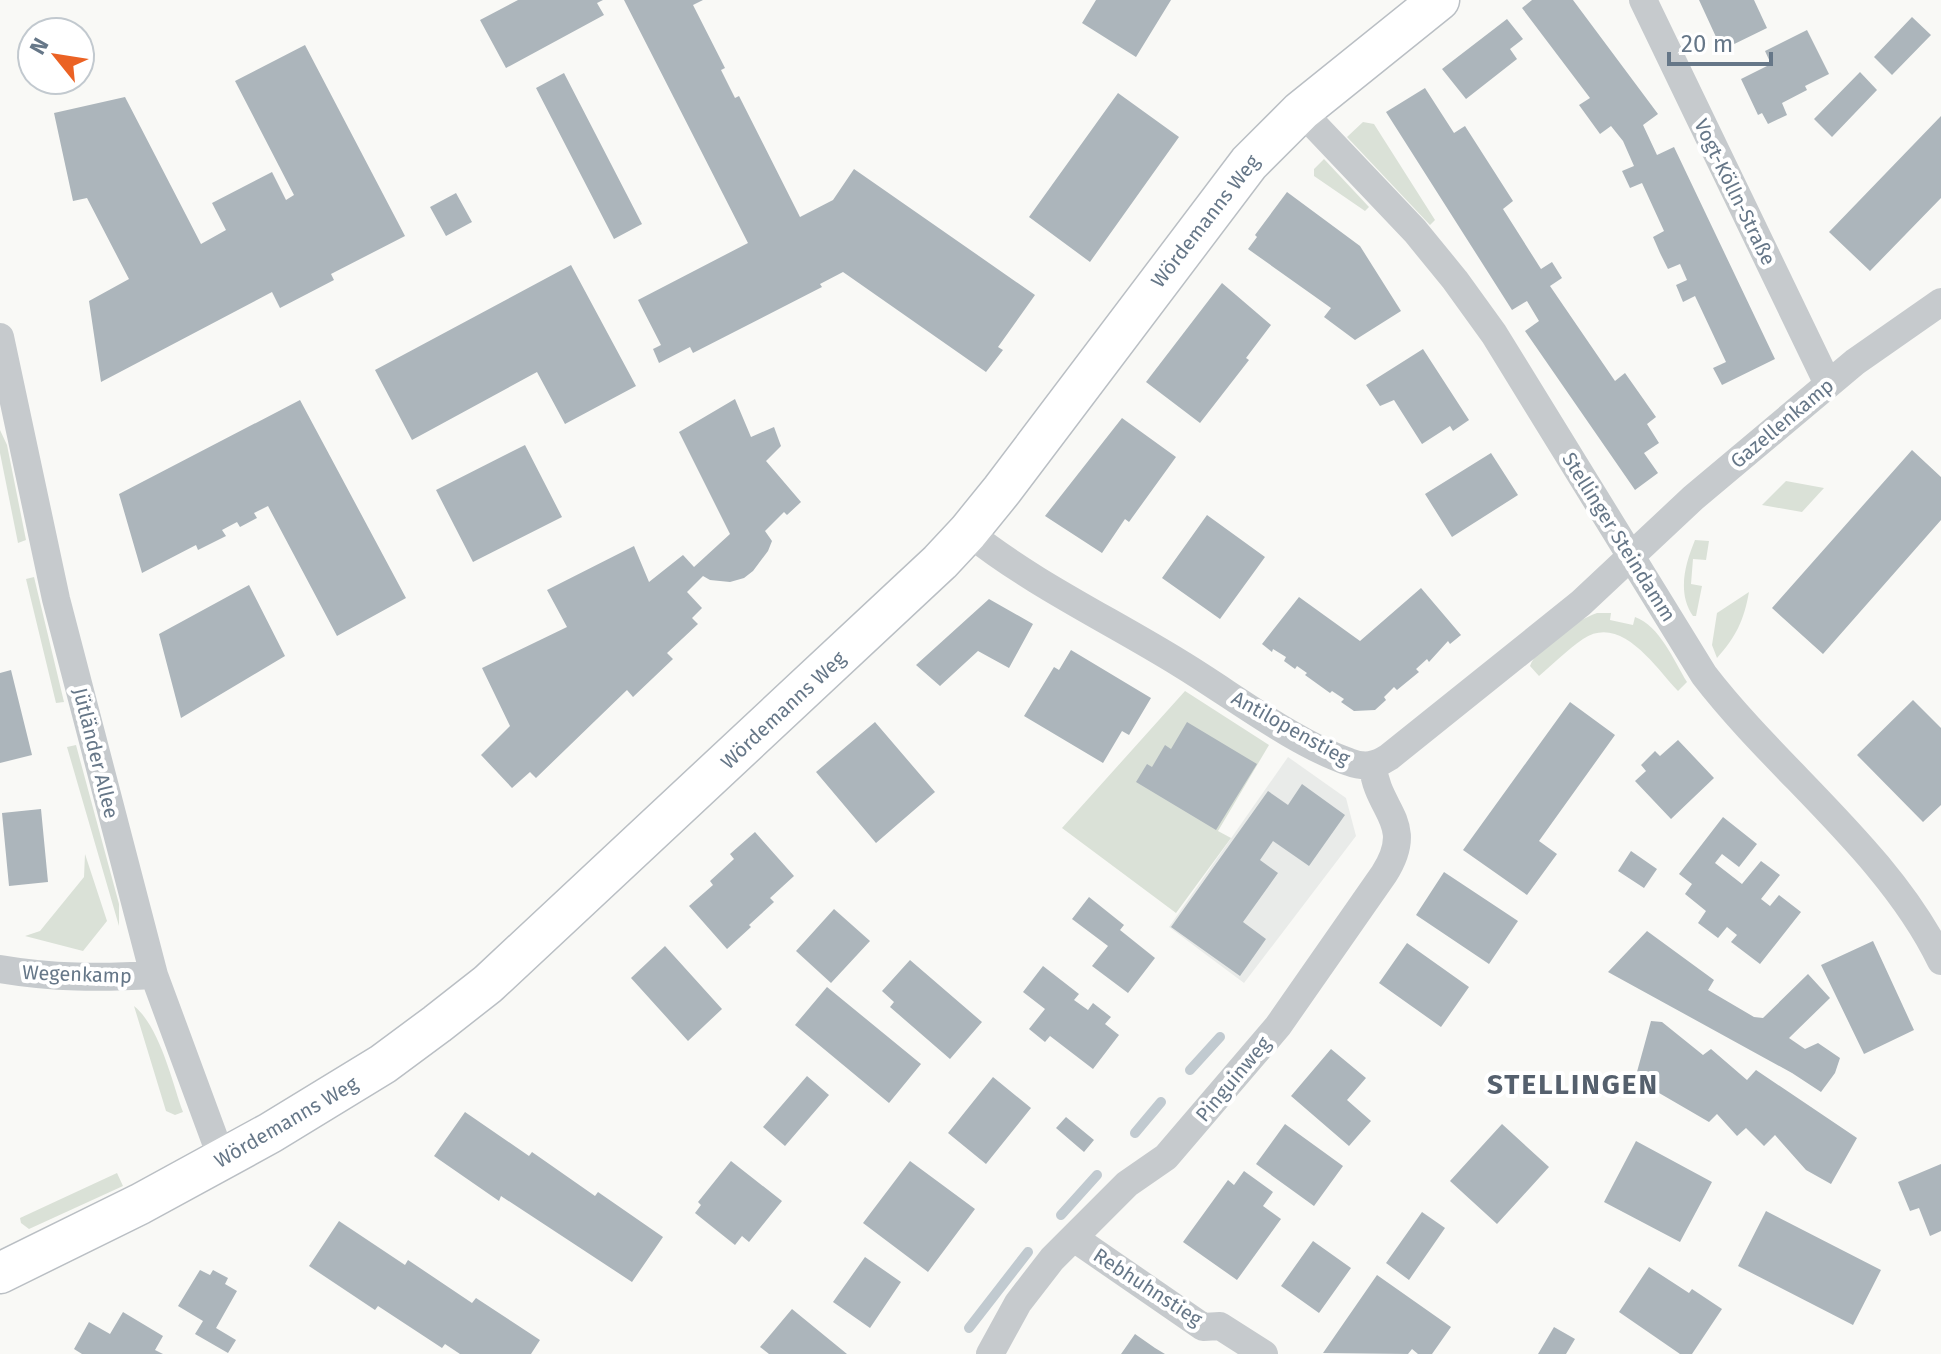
<svg xmlns="http://www.w3.org/2000/svg" width="1941" height="1354" viewBox="0 0 1941 1354" font-family="'Fira Sans',sans-serif">
	<style>
		.built { fill: #e9ebe9 }
		.green { fill: #dae1d7 }
		.lines { fill: none; stroke-linecap: round; stroke-linejoin: round }
		.stream { stroke: #c1cad0; stroke-width: 10 }
		.building { fill: #acb5bb }
		.secondary-casing { stroke: #babfc4; stroke-width: 43 }
		.street { stroke: #c6cacd; stroke-width: 28 }
		.secondary { stroke: #fff; stroke-width: 40 }
		.labels { text-anchor: middle; stroke-width: 8; stroke-linejoin: round; paint-order: stroke }
		.street-label { font-size: 20px; fill: #678; stroke: #fff }
		.district-label { font-size: 28px; font-weight: bold; letter-spacing: 2px; fill: #55606d; stroke: #fff }
	</style>
	<rect width="100%" height="100%" fill="#f9f9f6"/>
	<!-- built -->
	<path class="built" d="M 1288,757 L 1346,798 L 1356,836 L 1244,983 L 1169,927 Z"/>
	<!-- green -->
	<path class="green" d="M 1363,122 L 1374,124 L 1435,220 L 1430,225 L 1347,137 Z
		M 1324,159 L 1369,207 L 1365,211 L 1314,176 L 1314,169 Z
		M 0,430 L 7,445 L 26,540 L 18,543 L 0,453 Z
		M 1786,481 L 1824,488 L 1802,512 L 1762,505 Z
		M 1695,540 L 1709,541 L 1706,560 L 1693,559 L 1691,584 L 1702,586 L 1696,616 L 1693,616 C 1677,593 1685,564 1695,540 Z
		M 34,577 L 64,702 L 56,703 L 26,579 Z
		M 1749,592 C 1744,620 1736,637 1717,658 L 1712,645 L 1717,613 Z
		M 1597,613 L 1611,613 L 1610,620 L 1633,625 L 1635,617 C 1660,626 1674,661 1687,682 L 1678,691 C 1656,668 1621,613 1583,639 C 1567,650 1553,664 1539,676 L 1530,666 C 1537,646 1577,620 1597,613 Z
		M 1185,691 L 1269,745 L 1218,831 L 1231,838 L 1176,913 L 1062,828 Z
		M 76,745 L 119,904 L 119,926 L 67,747 Z
		M 85,854 L 107,921 L 83,951 L 25,936 L 40,931 L 84,877 Z
		M 134,1006 C 160,1027 172,1082 183,1112 L 175,1115 L 166,1111 Z
		M 117,1173 L 123,1186 L 29,1229 L 21,1223 L 20,1218 Z"/>
	<g class="lines">
		<!-- stream -->
		<path class="stream" d="M 1190,1070 L 1220,1037
			M 1135,1133 L 1161,1102
			M 1061,1215 L 1097,1175
			M 969,1328 L 1028,1252"/>
	</g>
	<!-- building -->
	<path class="building" d="M 518,0 L 603,0 L 597,3 L 604,15 L 506,68 L 480,20 Z
		M 624,0 L 703,0 L 693,5 L 725,68 L 721,70 L 735,98 L 739,96 L 800,217 L 833,200 L 854,169 L 1035,295 L 998,347 L 1003,350 L 986,372 L 843,272 L 820,284 L 822,287 L 693,353 L 690,347 L 659,363 L 653,349 L 661,345 L 638,300 L 748,243 Z
		M 1096,0 L 1171,0 L 1136,57 L 1082,23 Z
		M 1532,0 L 1573,0 L 1658,114 L 1643,125 L 1657,155 L 1674,147 L 1775,359 L 1722,385 L 1713,368 L 1726,362 L 1695,296 L 1683,302 L 1676,285 L 1687,280 L 1680,264 L 1668,269 L 1660,253 L 1653,237 L 1664,231 L 1642,183 L 1630,188 L 1622,171 L 1634,166 L 1623,141 L 1611,126 L 1600,134 L 1579,105 L 1590,98 L 1522,8 Z
		M 1699,0 L 1754,0 L 1767,28 L 1722,50 Z
		M 1912,17 L 1931,35 L 1892,75 L 1874,57 Z
		M 1507,19 L 1523,39 L 1510,49 L 1517,59 L 1466,99 L 1442,69 Z
		M 1807,30 L 1829,74 L 1805,86 L 1807,90 L 1782,103 L 1787,115 L 1768,124 L 1762,113 L 1758,115 L 1741,79 L 1771,64 L 1765,51 Z
		M 305,45 L 405,236 L 331,274 L 334,280 L 280,308 L 272,292 L 101,382 L 89,301 L 129,279 L 87,198 L 73,201 L 54,113 L 125,97 L 201,244 L 226,230 L 212,203 L 272,172 L 286,200 L 294,195 L 235,81 Z
		M 1860,72 L 1877,90 L 1832,137 L 1814,119 Z
		M 564,73 L 642,224 L 614,239 L 536,88 Z
		M 1425,88 L 1454,133 L 1465,126 L 1513,201 L 1503,209 L 1541,269 L 1552,262 L 1562,278 L 1550,286 L 1615,381 L 1625,373 L 1656,417 L 1647,424 L 1659,443 L 1644,453 L 1658,473 L 1635,490 L 1525,331 L 1539,321 L 1527,301 L 1512,310 L 1386,112 Z
		M 1118,93 L 1179,137 L 1090,262 L 1029,217 Z
		M 1941,116 L 1941,198 L 1870,271 L 1829,232 Z
		M 1287,192 L 1360,246 L 1401,311 L 1355,340 L 1324,317 L 1331,308 L 1248,249 L 1257,237 L 1255,235 Z
		M 456,193 L 472,222 L 446,236 L 430,207 Z
		M 571,265 L 636,386 L 565,424 L 537,372 L 412,440 L 375,370 Z
		M 1222,283 L 1271,325 L 1246,358 L 1249,360 L 1200,423 L 1146,382 Z
		M 1423,349 L 1469,420 L 1453,431 L 1450,426 L 1422,444 L 1394,400 L 1380,406 L 1366,385 Z
		M 735,399 L 751,437 L 774,427 L 781,446 L 766,461 L 801,502 L 787,515 L 784,512 L 765,531 L 772,541 L 768,551 L 753,571 L 744,578 L 730,582 L 710,580 L 703,576 L 687,592 L 702,608 L 692,618 L 698,624 L 667,653 L 673,659 L 633,697 L 627,690 L 536,778 L 530,772 L 512,788 L 481,755 L 510,726 L 482,668 L 567,627 L 547,590 L 634,546 L 649,582 L 683,555 L 694,567 L 730,534 L 679,432 Z
		M 300,400 L 406,598 L 337,636 L 268,506 L 254,513 L 257,518 L 240,527 L 237,522 L 222,530 L 226,536 L 198,550 L 196,545 L 142,573 L 119,494 Z
		M 1122,418 L 1176,457 L 1129,522 L 1125,519 L 1102,553 L 1045,516 Z
		M 525,445 L 562,517 L 473,562 L 436,490 Z
		M 1912,450 L 1941,477 L 1941,520 L 1823,654 L 1772,608 Z
		M 1491,453 L 1518,495 L 1452,537 L 1425,494 Z
		M 1207,515 L 1265,557 L 1220,619 L 1162,578 Z
		M 249,585 L 285,656 L 181,718 L 159,634 Z
		M 1421,588 L 1461,635 L 1450,644 L 1448,641 L 1429,662 L 1427,659 L 1416,669 L 1419,672 L 1397,690 L 1394,687 L 1384,697 L 1386,700 L 1375,710 L 1354,711 L 1341,702 L 1344,699 L 1332,691 L 1330,693 L 1305,675 L 1307,673 L 1297,666 L 1295,669 L 1284,661 L 1286,657 L 1273,649 L 1272,652 L 1262,644 L 1299,597 L 1360,641 Z
		M 989,599 L 1033,624 L 1009,668 L 978,651 L 940,686 L 916,665 Z
		M 1071,650 L 1151,698 L 1129,735 L 1122,731 L 1103,763 L 1024,716 L 1054,667 L 1059,670 Z
		M 11,670 L 32,755 L 0,763 L 0,673 Z
		M 1913,700 L 1941,728 L 1941,805 L 1923,822 L 1857,755 Z
		M 1570,702 L 1615,735 L 1539,841 L 1557,854 L 1527,895 L 1463,850 Z
		M 875,722 L 935,792 L 876,843 L 816,772 Z
		M 1187,722 L 1257,764 L 1216,830 L 1136,782 L 1147,764 L 1152,767 L 1165,745 L 1171,749 Z
		M 1678,740 L 1714,778 L 1671,819 L 1635,781 L 1646,771 L 1641,765 L 1655,751 L 1660,756 Z
		M 1302,784 L 1345,815 L 1309,866 L 1273,841 L 1260,860 L 1278,873 L 1243,922 L 1266,939 L 1240,976 L 1171,927 L 1268,791 L 1288,805 Z
		M 41,809 L 48,882 L 9,886 L 2,813 Z
		M 1723,817 L 1757,844 L 1739,867 L 1722,854 L 1715,863 L 1742,884 L 1761,861 L 1780,875 L 1761,899 L 1770,906 L 1779,895 L 1801,912 L 1760,964 L 1731,942 L 1737,935 L 1727,927 L 1718,938 L 1698,923 L 1706,911 L 1685,894 L 1692,884 L 1679,874 Z
		M 755,832 L 794,876 L 770,898 L 774,902 L 749,925 L 751,927 L 727,949 L 689,906 L 713,885 L 710,881 L 734,859 L 730,854 Z
		M 1631,851 L 1657,869 L 1644,888 L 1618,871 Z
		M 1444,872 L 1518,921 L 1489,964 L 1416,915 Z
		M 1089,897 L 1124,925 L 1120,930 L 1155,958 L 1128,993 L 1092,966 L 1108,946 L 1072,919 Z
		M 834,909 L 870,941 L 831,983 L 796,951 Z
		M 1647,931 L 1714,980 L 1708,990 L 1754,1017 L 1763,1018 L 1808,974 L 1830,998 L 1789,1038 L 1805,1049 L 1818,1043 L 1840,1058 L 1835,1073 L 1821,1092 L 1792,1073 L 1608,972 Z
		M 1873,941 L 1914,1030 L 1864,1054 L 1821,965 Z
		M 1407,943 L 1469,987 L 1441,1027 L 1379,983 Z
		M 665,946 L 722,1009 L 688,1041 L 631,978 Z
		M 910,960 L 982,1022 L 950,1059 L 890,1007 L 894,1002 L 882,991 Z
		M 1043,966 L 1079,994 L 1074,1000 L 1088,1010 L 1093,1003 L 1111,1017 L 1105,1024 L 1119,1035 L 1093,1069 L 1050,1036 L 1045,1042 L 1029,1029 L 1045,1009 L 1023,992 Z
		M 827,987 L 921,1064 L 889,1103 L 795,1025 Z
		M 1651,1021 L 1662,1022 L 1703,1055 L 1711,1049 L 1747,1080 L 1756,1070 L 1857,1138 L 1831,1184 L 1806,1170 L 1775,1135 L 1764,1146 L 1746,1128 L 1737,1136 L 1717,1114 L 1709,1122 L 1635,1079 Z
		M 1331,1049 L 1366,1078 L 1347,1100 L 1371,1121 L 1349,1146 L 1291,1096 Z
		M 807,1076 L 829,1095 L 785,1146 L 763,1127 Z
		M 993,1077 L 1031,1108 L 986,1164 L 948,1133 Z
		M 465,1112 L 529,1156 L 532,1152 L 595,1196 L 598,1192 L 663,1237 L 632,1282 L 501,1196 L 499,1201 L 434,1156 Z
		M 1066,1117 L 1094,1140 L 1084,1152 L 1056,1128 Z
		M 1285,1124 L 1343,1166 L 1314,1206 L 1256,1164 Z
		M 1502,1124 L 1549,1167 L 1497,1224 L 1450,1181 Z
		M 1636,1141 L 1712,1182 L 1680,1242 L 1604,1202 Z
		M 731,1161 L 782,1201 L 749,1242 L 742,1236 L 735,1245 L 695,1213 L 701,1205 L 698,1202 Z
		M 910,1161 L 975,1209 L 928,1272 L 863,1223 Z
		M 1941,1164 L 1941,1231 L 1930,1236 L 1919,1208 L 1910,1211 L 1898,1182 Z
		M 1244,1171 L 1273,1192 L 1263,1206 L 1281,1219 L 1237,1280 L 1183,1242 L 1228,1180 L 1234,1185 Z
		M 1766,1211 L 1881,1270 L 1853,1325 L 1738,1266 Z
		M 1422,1212 L 1445,1228 L 1409,1280 L 1386,1263 Z
		M 339,1221 L 405,1265 L 408,1260 L 472,1303 L 476,1298 L 540,1340 L 531,1354 L 460,1354 L 445,1344 L 442,1348 L 378,1306 L 375,1310 L 309,1266 Z
		M 1313,1241 L 1351,1268 L 1319,1313 L 1281,1286 Z
		M 865,1257 L 901,1282 L 870,1328 L 833,1302 Z
		M 1649,1267 L 1689,1293 L 1692,1289 L 1722,1309 L 1692,1354 L 1680,1354 L 1619,1312 Z
		M 200,1270 L 210,1275 L 213,1270 L 228,1278 L 225,1284 L 237,1291 L 216,1328 L 236,1340 L 228,1353 L 195,1334 L 203,1321 L 178,1306 Z
		M 1377,1275 L 1451,1327 L 1432,1354 L 1418,1354 L 1412,1349 L 1408,1354 L 1323,1353 Z
		M 792,1309 L 847,1354 L 769,1354 L 760,1347 Z
		M 123,1312 L 163,1336 L 155,1350 L 163,1354 L 82,1354 L 74,1349 L 89,1322 L 110,1334 Z
		M 1554,1327 L 1575,1339 L 1566,1354 L 1538,1354 Z
		M 1135,1334 L 1155,1348 L 1165,1354 L 1121,1354 Z"/>
	<g class="lines">
		<!-- secondary casing -->
		<g class="secondary-casing">
			<path id="secondary" d="M 0,1273 L 140,1204 L 270,1133 L 383,1064 L 437,1024 L 488,984 L 940,562 L 968,532 L 1002,490 L 1249,163 L 1301,111 L 1439,0"/>
		</g>
		<!-- street -->
		<path class="street" d="M 1643,0 L 1828,384
			M 1301,111 L 1415,231 L 1455,280 L 1494,334 L 1704,675 C 1777,770 1889,853 1941,961
			M 0,337 L 56,599 L 154,975 L 222,1159
			M 968,532 C 1033,584 1110,620 1181,664 C 1232,695 1294,743 1349,762 C 1365,768 1375,766 1389,757 L 1581,603 L 1693,498 L 1855,362 L 1941,302
			M 0,969 C 52,978 101,978 154,975
			M 1074,1238 L 1203,1327 L 1220,1326 L 1264,1354
			M 990,1354 L 1018,1303 L 1052,1259 L 1127,1184 L 1166,1157 L 1278,1026 L 1384,874 C 1417,822 1377,812 1373,766"/>
		<!-- secondary -->
		<use href="#secondary" class="secondary"/>
	</g>
	<g class="labels">
		<!-- street labels -->
		<g class="street-label">
			<text transform="translate(1735 192) rotate(64)" y="7">Vogt-Kölln-Straße</text>
			<text transform="translate(1205 221) rotate(-52)" y="7">Wördemanns Weg</text>
			<text transform="translate(1782 423) rotate(-40)" y="7">Gazellenkamp</text>
			<text transform="translate(1619 537) rotate(58)" y="7">Stellinger Steindamm</text>
			<text transform="translate(783 710) rotate(-43)" y="7">Wördemanns Weg</text>
			<text transform="translate(1291 728) rotate(29)" y="7">Antilopenstieg</text>
			<text transform="translate(96 753) rotate(76)" y="7">Jütländer Allee</text>
			<text transform="translate(77 974) rotate(2)" y="7">Wegenkamp</text>
			<text transform="translate(1233 1079) rotate(-50)" y="7">Pinguinweg</text>
			<text transform="translate(286 1122) rotate(-30)" y="7">Wördemanns Weg</text>
			<text transform="translate(1148 1287) rotate(33)" y="7">Rebhuhnstieg</text>
		</g>
		<!-- district labels -->
		<g class="district-label">
			<text x="1573" y="1094">STELLINGEN</text>
		</g>
	</g>
	<!-- north arrow -->
	<g transform="translate(56 56) rotate(300)"><circle r="38" fill="#ffffff" stroke="#c2c9cf" stroke-width="2"/>
	<path d="M0-6L14 30L0 20L-14 30Z" fill="#eb6224"/>
	<text y="-12" font-size="22" font-weight="bold" text-anchor="middle" fill="#667788">N</text>
	</g>
	<!-- scale -->
	<path d="M1669 52v12h102v-12" fill="none" stroke="#667788" stroke-width="4"/>
	<text x="1681" y="52" font-size="24" fill="#667788" stroke="#ffffff" stroke-width="6" paint-order="stroke">20 m</text>
</svg>
